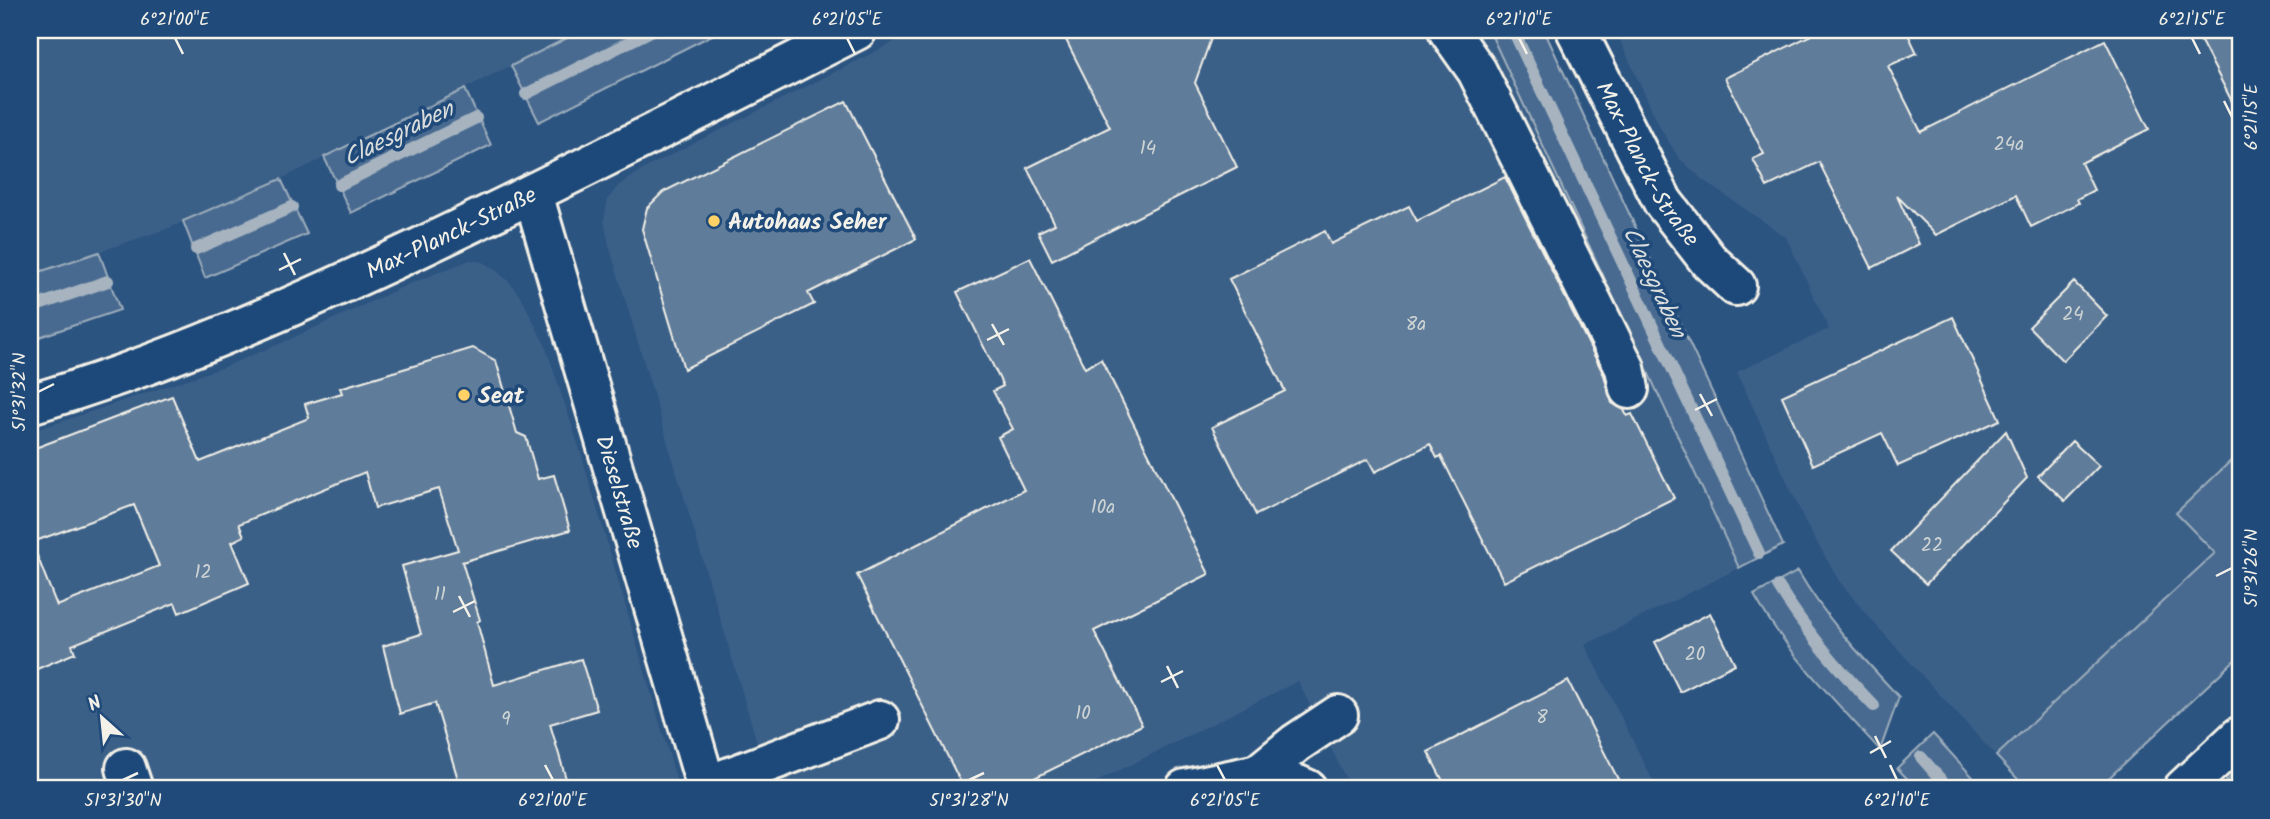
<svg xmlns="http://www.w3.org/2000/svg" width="2270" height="819" viewBox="0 0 2270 819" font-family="Kalam,sans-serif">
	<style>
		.built { fill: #3b6088 }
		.green { fill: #496b90; stroke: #9eaebc; stroke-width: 2 }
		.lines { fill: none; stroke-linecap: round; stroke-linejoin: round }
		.stream { stroke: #a7b4c0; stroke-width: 12 }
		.building { fill: #5e7b9a; stroke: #f4f1e8; stroke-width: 2 }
		.minor-casing { stroke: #f4f1e8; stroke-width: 44 }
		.major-casing { stroke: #f4f1e8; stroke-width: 44 }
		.minor { stroke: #1f4a7a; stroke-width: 38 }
		.major { stroke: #1f4a7a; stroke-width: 38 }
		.ticks { fill: none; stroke: #f4f1e8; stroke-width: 2.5 }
		.poi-dot { fill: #ffd166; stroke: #1f4a7a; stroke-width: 2.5 }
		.labels { text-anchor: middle; stroke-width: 7; stroke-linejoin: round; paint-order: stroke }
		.number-label { font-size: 19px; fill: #ced4d4 }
		.street-label { font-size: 23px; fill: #f4f1e8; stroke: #1f4a7a }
		.poi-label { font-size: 23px; font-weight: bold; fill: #f4f1e8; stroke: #1f4a7a; text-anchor: start }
		.water-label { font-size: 24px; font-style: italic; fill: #dadddb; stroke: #1f4a7a }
		.neatline { fill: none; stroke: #f4f1e8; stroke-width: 2.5 }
		.ticks-label { font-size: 18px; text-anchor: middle; fill: #f4f1e8 }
	</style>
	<rect width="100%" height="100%" fill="#2c5481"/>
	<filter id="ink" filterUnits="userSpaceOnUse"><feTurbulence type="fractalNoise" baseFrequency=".0143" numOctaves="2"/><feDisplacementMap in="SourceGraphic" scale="14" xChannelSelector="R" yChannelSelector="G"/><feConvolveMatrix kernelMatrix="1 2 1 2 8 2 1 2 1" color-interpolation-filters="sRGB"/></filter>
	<g filter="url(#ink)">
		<!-- built -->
		<path class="built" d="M 30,30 L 583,30 L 281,179 L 169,228 L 30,275 Z
			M 918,30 L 1489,30 L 1739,568 L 1585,645 L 1657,789 L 1351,789 L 1298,681 L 1082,789 L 771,789 L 609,245 L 604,220 L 608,199 L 619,185 L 649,166 Z
			M 1615,30 L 2240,30 L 2240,452 L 2176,513 L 2215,552 L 1996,756 L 1876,625 L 1839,581 L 1805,521 L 1737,372 L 1829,329 L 1786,237 L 1703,180 L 1679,158 L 1661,129 Z
			M 470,260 L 483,262 L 498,272 L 510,283 L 522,299 L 545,345 L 580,450 L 679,789 L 30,789 L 30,432 L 224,367 L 286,341 L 407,285 Z"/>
		<!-- green -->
		<path class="green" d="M 583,30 L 722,30 L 539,122 L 511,66 Z
			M 1489,30 L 1544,30 L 1783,545 L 1739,568 Z
			M 465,89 L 491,145 L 351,213 L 324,157 Z
			M 281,179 L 307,234 L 205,278 L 183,221 Z
			M 99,252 L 120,310 L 30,340 L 30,275 Z
			M 2240,452 L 2240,655 L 2097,789 L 2027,789 L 1996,756 L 2215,553 L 2176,513 Z
			M 1798,571 C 1825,618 1862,657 1899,697 L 1880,750 C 1835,701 1787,653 1754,595 Z
			M 1933,734 L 1984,789 L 1917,789 L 1897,768 Z
			M 2240,767 L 2240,789 L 2219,789 Z"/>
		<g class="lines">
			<!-- stream -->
			<path class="stream" d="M 1513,30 L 1759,553
				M 526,94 L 653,30
				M 339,185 L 476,118
				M 196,249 L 292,207
				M 30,308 L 108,281
				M 1778,586 C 1805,630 1838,669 1874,706
				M 1921,757 L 1949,789"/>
		</g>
		<!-- building -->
		<path class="building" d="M 1061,30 L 1214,30 L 1195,83 L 1237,167 L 1052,260 L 1038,232 L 1055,224 L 1027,168 L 1110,127 Z
			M 1821,30 L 1906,30 L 1917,53 L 1888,66 L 1921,132 L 2105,40 L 2149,129 L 2081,163 L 2094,190 L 2077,199 L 2079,203 L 2031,227 L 2016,195 L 1936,235 L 1897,196 L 1919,244 L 1872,268 L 1819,162 L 1767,187 L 1753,159 L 1764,154 L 1725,78 Z
			M 2195,30 L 2240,30 L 2240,117 Z
			M 846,101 L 916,239 L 808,293 L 814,304 L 684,369 L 642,229 L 647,208 L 663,192 Z
			M 1505,177 L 1604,375 L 1612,403 L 1624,410 L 1627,416 L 1632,414 L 1674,498 L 1504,582 L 1441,456 L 1437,458 L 1430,444 L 1375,472 L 1368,459 L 1256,515 L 1212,427 L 1285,391 L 1229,279 L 1325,231 L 1331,244 L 1409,206 L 1417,221 Z
			M 1030,258 L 1085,368 L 1101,359 L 1209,574 L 1094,631 L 1142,725 L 1012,789 L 964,789 L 857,575 L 1024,490 L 998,437 L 1013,429 L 993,391 L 1003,386 L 957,292 Z
			M 2074,282 L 2107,316 L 2063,361 L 2029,327 Z
			M 1953,317 L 2000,420 L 1898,466 L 1882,433 L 1813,465 L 1782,396 Z
			M 473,348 L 496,361 L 517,433 L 526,437 L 538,479 L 554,475 L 570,530 L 462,562 L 480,620 L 477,622 L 494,685 L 581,659 L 597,710 L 550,724 L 569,789 L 461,789 L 435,703 L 400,714 L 383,646 L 421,634 L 402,566 L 458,550 L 439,489 L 375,508 L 365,472 L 239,524 L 244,536 L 232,542 L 249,583 L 179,613 L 175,603 L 72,645 L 75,653 L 30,672 L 30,544 L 32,543 L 57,606 L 159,566 L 134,505 L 30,543 L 30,450 L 172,396 L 200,462 L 309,418 L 305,404 L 342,393 L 340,388 Z
			M 2006,431 L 2027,478 L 1926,584 L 1891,551 Z
			M 2072,441 L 2099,466 L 2065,501 L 2038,476 Z
			M 1710,613 L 1735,664 L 1680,692 L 1655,642 Z
			M 1568,681 L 1623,789 L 1447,789 L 1428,752 Z"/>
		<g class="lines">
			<!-- minor casing -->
			<g class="minor-casing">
				<g id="minor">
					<path d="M 1448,30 L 1477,71 L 1625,368 L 1629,389"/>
					<path id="s1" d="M 1576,30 L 1663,202 L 1709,261 L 1736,286"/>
					<path id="s2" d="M 533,194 L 707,789"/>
					<path id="s3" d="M 30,404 C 163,365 291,308 417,249 C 565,179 711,104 857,30"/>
					<path d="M 126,768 L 133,789"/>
					<path d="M 1258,774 L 1296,743 L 1338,715"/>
					<path d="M 706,786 L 880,720"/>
					<path d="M 1185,789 L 1258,774 L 1298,785 L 1307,789"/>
				</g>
			</g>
			<!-- major casing -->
			<g class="major-casing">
				<path id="major" d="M 2183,789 L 2240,736"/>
			</g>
			<!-- minor -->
			<use href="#minor" class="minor"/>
			<!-- major -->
			<use href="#major" class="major"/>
		</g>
	</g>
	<!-- ticks -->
	<path class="ticks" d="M 175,38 L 183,54M 847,38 L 855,54M 1519,38 L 1527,54M 2192,38 L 2200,54M 2224,101 L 2232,117M 284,253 L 295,275M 279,270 L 301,259M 992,324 L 1004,345M 987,340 L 1009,329M 38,392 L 54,384M 1700,394 L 1712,416M 1695,410 L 1717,399M 2216,576 L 2232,568M 459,596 L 470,617M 453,612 L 475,601M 1167,666 L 1178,688M 1161,682 L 1183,671M 1875,736 L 1886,758M 1870,753 L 1891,741M 545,765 L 553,780M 1217,765 L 1225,780M 1890,765 L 1897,780M 123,780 L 138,773M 969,780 L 984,773"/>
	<!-- markers -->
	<g class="poi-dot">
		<circle cx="714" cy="221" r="7"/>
		<circle cx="464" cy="395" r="7"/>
	</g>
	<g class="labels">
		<!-- number labels -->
		<g class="number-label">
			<text x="2009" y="150">24a</text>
			<text x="1148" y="154">14</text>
			<text x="2073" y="320">24</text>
			<text x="1416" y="330">8a</text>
			<text x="1103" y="513">10a</text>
			<text x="1932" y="551">22</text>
			<text x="203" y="578">12</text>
			<text x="440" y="600">11</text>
			<text x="1695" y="660">20</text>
			<text x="1083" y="719">10</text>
			<text x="1542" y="723">8</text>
			<text x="506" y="725">9</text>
		</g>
		<!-- street labels -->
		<g class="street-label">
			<text dy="8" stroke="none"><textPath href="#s1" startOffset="152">Max-Planck-Straße</textPath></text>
			<text dy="8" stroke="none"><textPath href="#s3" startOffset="455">Max-Planck-Straße</textPath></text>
			<text dy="8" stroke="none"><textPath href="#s2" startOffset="310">Dieselstraße</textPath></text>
		</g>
		<!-- poi labels -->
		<g class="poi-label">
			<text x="728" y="229">Autohaus Seher</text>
			<text x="478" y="403">Seat</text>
		</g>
		<!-- water labels -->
		<g class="water-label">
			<text transform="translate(398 133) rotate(-26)" y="8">Claesgraben</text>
			<text transform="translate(1655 282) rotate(65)" y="8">Claesgraben</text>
		</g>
	</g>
	<!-- margin -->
	<rect width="2270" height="819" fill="none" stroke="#1f4a7a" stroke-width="77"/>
	<!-- north arrow -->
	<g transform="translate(102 718) rotate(333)" stroke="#1f4a7a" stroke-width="5" paint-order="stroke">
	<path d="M0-5L12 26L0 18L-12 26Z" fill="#f4f1e8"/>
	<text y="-10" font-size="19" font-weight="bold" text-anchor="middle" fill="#f4f1e8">N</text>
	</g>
	<rect x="38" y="38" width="2194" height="742" class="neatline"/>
	<g class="ticks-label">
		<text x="175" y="25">6°21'00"E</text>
		<text x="847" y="25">6°21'05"E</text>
		<text x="1519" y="25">6°21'10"E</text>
		<text x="2192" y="25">6°21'15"E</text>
		<text transform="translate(2251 117) rotate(-90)" y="6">6°21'15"E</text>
		<text transform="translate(19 392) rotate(-90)" y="6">51°31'32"N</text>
		<text transform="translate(2251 568) rotate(-90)" y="6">51°31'26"N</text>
		<text x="123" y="806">51°31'30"N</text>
		<text x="553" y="806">6°21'00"E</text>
		<text x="969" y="806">51°31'28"N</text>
		<text x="1225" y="806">6°21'05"E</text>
		<text x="1897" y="806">6°21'10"E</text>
	</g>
</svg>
